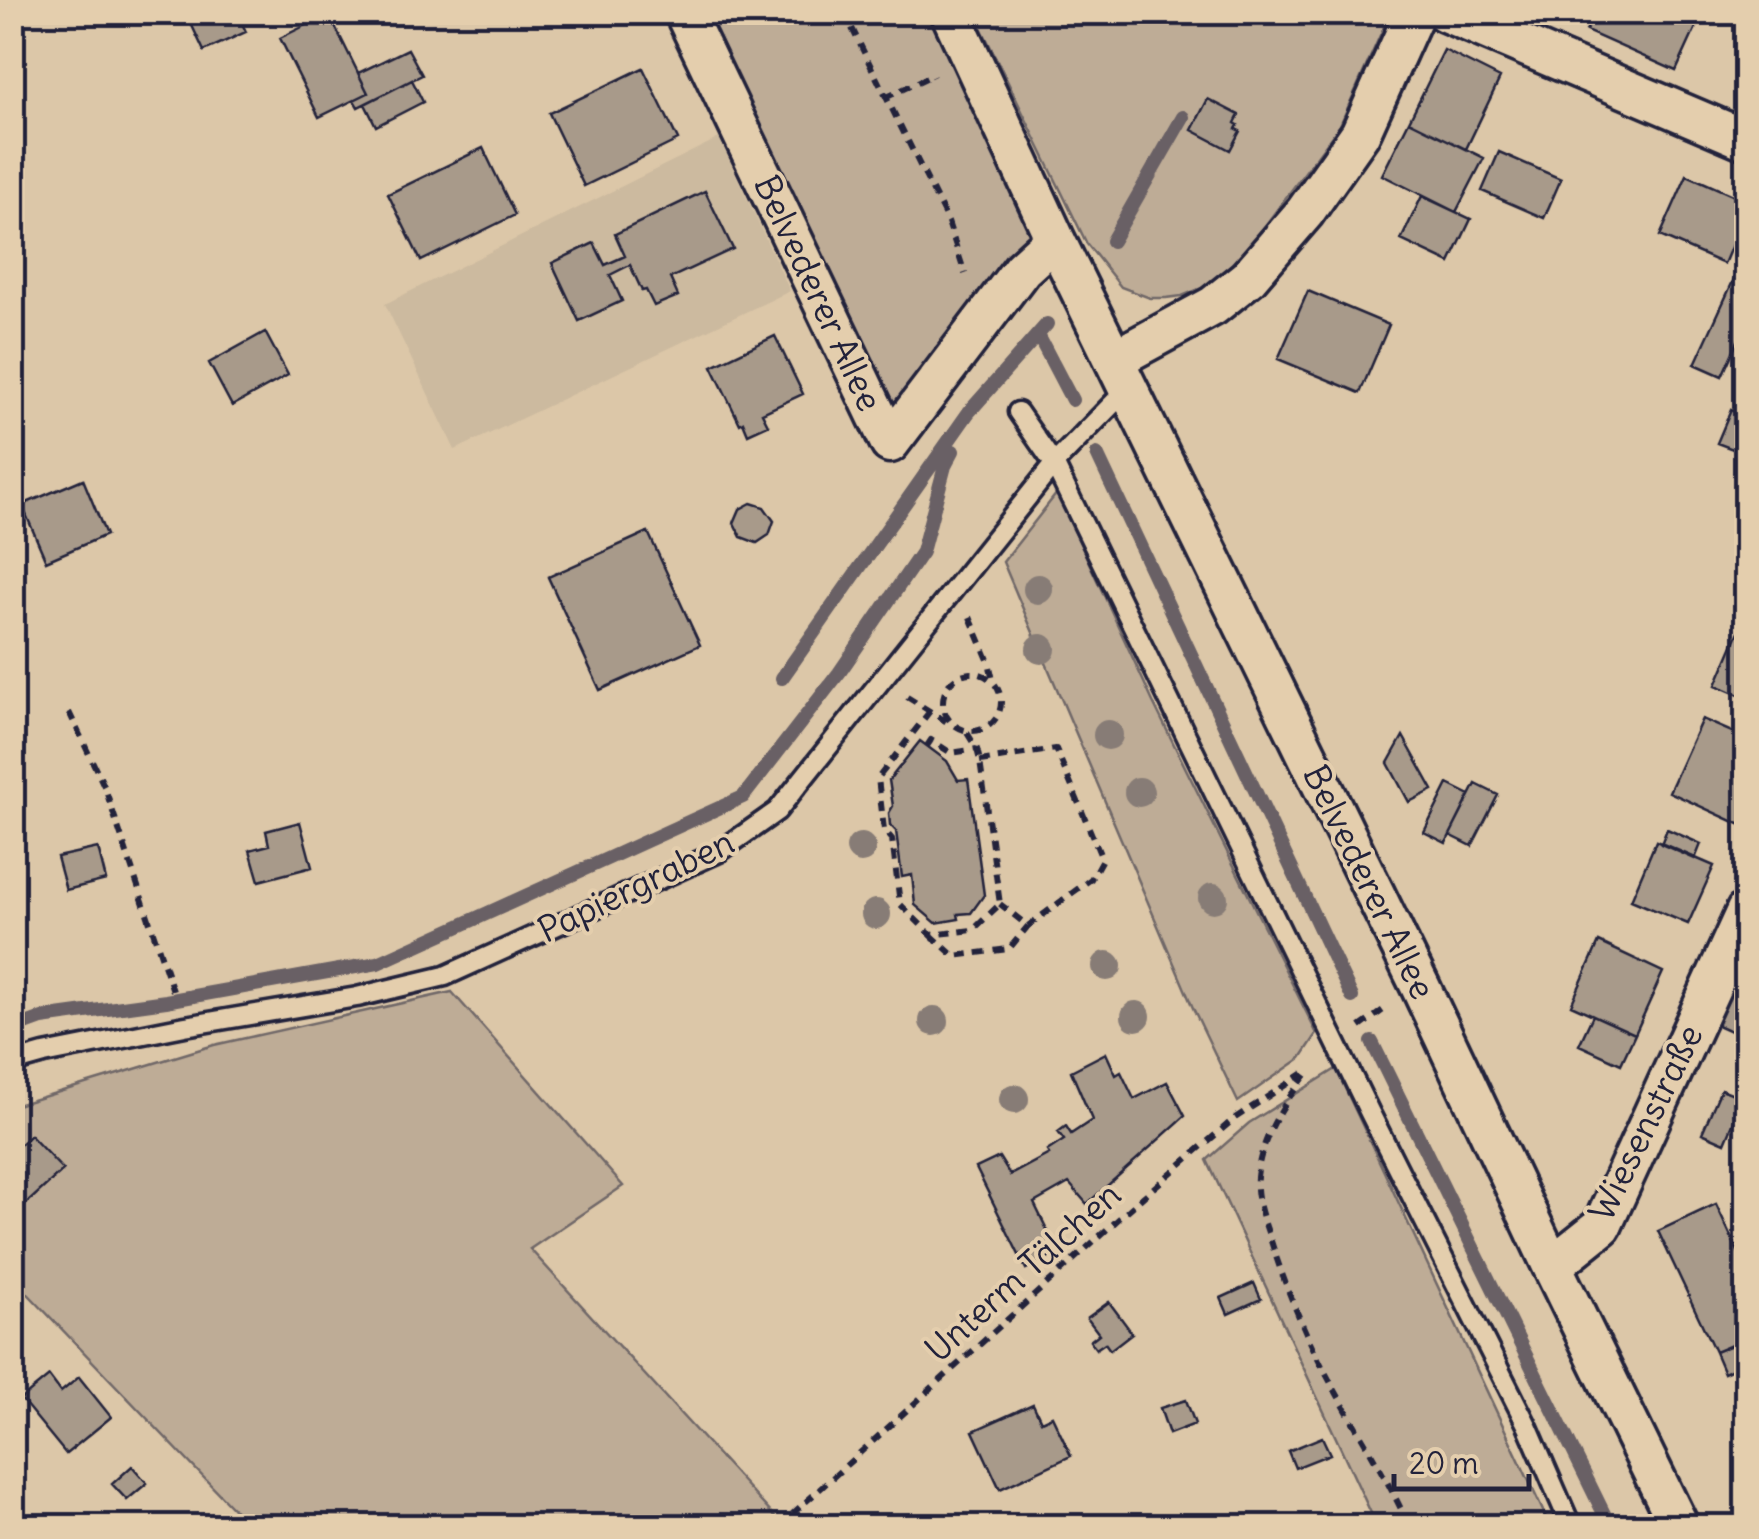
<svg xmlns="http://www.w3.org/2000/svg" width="1759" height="1539" viewBox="0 0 1759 1539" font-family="Delius,sans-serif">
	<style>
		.built { fill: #ccba9f }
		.green { fill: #beac96; stroke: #706768; stroke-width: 2.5 }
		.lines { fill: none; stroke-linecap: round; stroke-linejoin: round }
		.stream { stroke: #696065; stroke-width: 14 }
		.building { fill: #a89a8a; stroke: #22223b; stroke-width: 2.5 }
		.lane-casing { stroke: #22223b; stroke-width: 25 }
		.street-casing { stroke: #22223b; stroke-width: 45 }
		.path { stroke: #22223b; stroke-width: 6; stroke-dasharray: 10 8; stroke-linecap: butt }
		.lane { stroke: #e4cead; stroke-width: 18 }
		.street { stroke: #e4cead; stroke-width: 38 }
		.tree { fill: #877c76 }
		.labels { text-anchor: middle; stroke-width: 8; stroke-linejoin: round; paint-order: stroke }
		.street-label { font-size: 35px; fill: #22223b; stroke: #e4cead }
	</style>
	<rect width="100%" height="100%" fill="#dcc7a8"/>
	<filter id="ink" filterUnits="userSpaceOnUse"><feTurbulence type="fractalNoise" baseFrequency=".01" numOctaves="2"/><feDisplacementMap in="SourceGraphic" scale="20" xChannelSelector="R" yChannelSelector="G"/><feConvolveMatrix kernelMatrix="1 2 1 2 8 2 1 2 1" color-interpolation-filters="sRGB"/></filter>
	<g filter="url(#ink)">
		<!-- built -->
		<path class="built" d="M 719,138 L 790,291 L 455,450 L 385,304 Z"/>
		<!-- green -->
		<path class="green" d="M 697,13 L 931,13 L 1035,232 L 892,424 Z
			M 974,13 L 1390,13 L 1340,125 L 1255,239 L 1221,275 L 1202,288 L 1182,296 L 1166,298 L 1150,298 L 1121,287 L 1087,244 Z
			M 1057,493 L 1153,702 L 1317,1034 L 1301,1058 L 1238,1102 L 1193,1008 L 1003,562 Z
			M 452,992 L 623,1186 L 530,1249 L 783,1526 L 250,1526 L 13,1278 L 13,1106 L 214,1045 Z
			M 1336,1069 L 1550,1526 L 1377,1526 L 1207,1160 L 1249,1123 Z"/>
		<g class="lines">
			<!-- stream -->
			<path class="stream" d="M 1112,241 L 1183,117
				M 1038,335 L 1072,400
				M 1097,454 L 1352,997
				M 782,678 L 969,412 L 1047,324
				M 12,1029 L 42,1018 L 166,1001 L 378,963 L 743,797 L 839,673 L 922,552 L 945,466 L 953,451
				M 1372,1042 L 1610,1526"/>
		</g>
		<!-- building -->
		<path class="building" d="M 191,12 L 237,12 L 246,32 L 204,51 L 187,15 Z
			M 1595,12 L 1703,12 L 1676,71 L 1586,31 Z
			M 329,14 L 368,93 L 319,117 L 280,38 Z
			M 408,49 L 422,75 L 358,107 L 354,100 L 368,93 L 358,73 Z
			M 1444,50 L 1500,78 L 1466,149 L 1409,121 Z
			M 643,68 L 678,140 L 584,186 L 549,113 Z
			M 412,80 L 423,102 L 376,126 L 365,104 Z
			M 1208,99 L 1239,115 L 1235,123 L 1238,125 L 1236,129 L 1240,131 L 1230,150 L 1192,130 Z
			M 1409,121 L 1484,158 L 1456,212 L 1382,175 Z
			M 483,148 L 515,215 L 421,261 L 388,194 Z
			M 1499,152 L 1561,179 L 1544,218 L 1482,191 Z
			M 1687,175 L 1746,201 L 1746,211 L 1724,264 L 1660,236 Z
			M 705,191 L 733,249 L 670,278 L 678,296 L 654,306 L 646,290 L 642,291 L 630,265 L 610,275 L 622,301 L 579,321 L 552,263 L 594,243 L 605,265 L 625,256 L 615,234 Z
			M 1422,196 L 1471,219 L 1450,263 L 1401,240 Z
			M 1740,266 L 1746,269 L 1746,323 L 1722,376 L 1695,364 Z
			M 1308,291 L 1389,325 L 1360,393 L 1278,359 Z
			M 265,332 L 288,375 L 232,406 L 209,363 Z
			M 775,336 L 803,394 L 762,413 L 768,425 L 748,434 L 743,422 L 740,424 L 712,366 Z
			M 1731,410 L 1746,417 L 1746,454 L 1717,443 Z
			M 83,479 L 106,535 L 46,561 L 22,505 Z
			M 751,503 L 764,507 L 774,521 L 769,535 L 757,543 L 741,537 L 734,523 L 740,509 Z
			M 648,532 L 700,645 L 600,690 L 548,577 Z
			M 1746,615 L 1746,698 L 1716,685 Z
			M 1702,719 L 1746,738 L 1746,811 L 1741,825 L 1669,792 Z
			M 1403,736 L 1433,790 L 1409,802 L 1388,763 Z
			M 920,741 L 947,761 L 958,780 L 968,779 L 984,895 L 971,913 L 958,914 L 959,919 L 936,923 L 915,905 L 912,875 L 902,877 L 896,831 L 890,825 L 889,813 L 893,806 L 889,780 Z
			M 1448,784 L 1470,795 L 1446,843 L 1424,832 Z
			M 1476,784 L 1498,795 L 1472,846 L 1450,835 Z
			M 300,822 L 312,867 L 259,881 L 250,850 L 269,845 L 266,831 Z
			M 1667,829 L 1701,844 L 1695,859 L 1661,844 Z
			M 1656,841 L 1714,866 L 1688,924 L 1631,900 Z
			M 98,848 L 106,880 L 66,890 L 57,857 Z
			M 1599,942 L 1663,972 L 1635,1034 L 1571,1005 Z
			M 1746,951 L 1746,1038 L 1715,1024 Z
			M 1593,1015 L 1635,1034 L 1621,1064 L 1579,1045 Z
			M 1106,1053 L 1116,1075 L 1121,1072 L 1134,1099 L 1167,1082 L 1185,1116 L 1087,1204 L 1069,1183 L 1034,1203 L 1058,1252 L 1026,1269 L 976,1168 L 999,1157 L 1010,1175 L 1049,1154 L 1047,1151 L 1064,1140 L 1058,1132 L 1066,1126 L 1071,1134 L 1092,1120 L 1071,1071 Z
			M 1721,1089 L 1744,1098 L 1725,1143 L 1702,1133 Z
			M 30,1135 L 63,1170 L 14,1215 L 12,1213 L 12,1152 Z
			M 1716,1204 L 1746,1269 L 1746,1339 L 1715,1352 L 1658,1231 Z
			M 1254,1283 L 1261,1299 L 1228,1314 L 1221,1298 Z
			M 1109,1302 L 1132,1333 L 1110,1350 L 1105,1343 L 1096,1349 L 1090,1341 L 1099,1334 L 1087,1318 Z
			M 1746,1339 L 1746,1363 L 1724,1373 L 1715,1352 Z
			M 49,1376 L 61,1392 L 79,1377 L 111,1417 L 66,1454 L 21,1399 Z
			M 1186,1400 L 1195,1424 L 1169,1434 L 1160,1408 Z
			M 1033,1404 L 1041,1421 L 1052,1416 L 1071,1456 L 1000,1489 L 973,1431 Z
			M 1322,1437 L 1330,1454 L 1295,1468 L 1288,1451 Z
			M 132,1466 L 147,1483 L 127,1500 L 112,1484 Z"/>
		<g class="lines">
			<!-- lane casing -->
			<g class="lane-casing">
				<path id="lane" d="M 1018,412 L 1054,464 L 1370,1113 L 1528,1427 L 1571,1526
					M 12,1063 L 44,1054 L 185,1026 L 357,997 L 445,976 L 719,852 L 777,811 L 1054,464 L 1129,387"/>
			</g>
			<!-- street casing -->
			<g class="street-casing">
				<path id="street" d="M 684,12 L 890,443 L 1022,269 L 1055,239
					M 950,12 L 1055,239 L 1420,986 L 1552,1266 L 1679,1526
					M 1445,12 L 1746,140
					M 1115,359 L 1213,306 L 1248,278 L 1305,212 L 1360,134 L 1415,12
					M 1552,1266 L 1602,1226 L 1746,911"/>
			</g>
			<!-- path -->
			<path class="path" d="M 844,12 L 948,222 L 965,274
				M 885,98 L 932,75 L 933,77
				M 970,617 L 989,662 L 993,680
				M943 702a29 29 0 1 1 58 0a29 29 0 1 1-58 0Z
				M 907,697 L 947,722
				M 930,711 L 878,778 L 884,830 L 892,839 L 900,904 L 931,935 L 973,930 L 1000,904 L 980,761 L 977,749 L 966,731
				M 69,712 L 105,788 L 175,997
				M 927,746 L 931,740 L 951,753 L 977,749
				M 980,761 L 1056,749 L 1102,859 L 1091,879 L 1028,926 L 1000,904
				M 931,935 L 954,956 L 1009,949 L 1028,926
				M 1360,1027 L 1386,1008
				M 1306,1075 C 1283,1104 1261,1138 1257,1177 C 1255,1200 1265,1223 1272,1244 C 1287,1292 1308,1341 1332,1385 C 1358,1432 1387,1477 1409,1526
				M 779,1526 L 1144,1196 L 1235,1118 L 1310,1069"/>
			<!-- lane -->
			<use href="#lane" class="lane"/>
			<!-- street -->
			<use href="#street" class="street"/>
		</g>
		<!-- trees -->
		<g class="tree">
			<circle cx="1038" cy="589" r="15"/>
			<circle cx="1041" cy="649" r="15"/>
			<circle cx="1108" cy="735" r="15"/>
			<circle cx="1139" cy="792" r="15"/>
			<circle cx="861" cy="848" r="15"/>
			<circle cx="1213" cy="898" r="15"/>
			<circle cx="876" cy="914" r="15"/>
			<circle cx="1107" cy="966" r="15"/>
			<circle cx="1136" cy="1016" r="15"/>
			<circle cx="934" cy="1021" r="15"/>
			<circle cx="1014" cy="1099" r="15"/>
		</g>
	</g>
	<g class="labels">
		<!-- street labels -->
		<g class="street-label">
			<text transform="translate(818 293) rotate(65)" y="12">Belvederer Allee</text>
			<text transform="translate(1369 882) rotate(64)" y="12">Belvederer Allee</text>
			<text transform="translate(636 886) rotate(-26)" y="12">Papiergraben</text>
			<text transform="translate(1646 1123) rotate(-64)" y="12">Wiesenstraße</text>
			<text transform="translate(1023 1272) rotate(-42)" y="12">Unterm Tälchen</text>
		</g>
	</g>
	<!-- margin -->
	<rect width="1759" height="1539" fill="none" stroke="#e4cead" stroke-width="50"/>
	<rect x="25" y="25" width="1709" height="1489" fill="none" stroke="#22223b" stroke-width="4" filter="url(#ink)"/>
	<!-- scale -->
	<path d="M1394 1474v15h135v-15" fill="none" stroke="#22223b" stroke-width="5"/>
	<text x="1409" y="1474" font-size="30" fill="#22223b" stroke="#e4cead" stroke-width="8" paint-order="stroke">20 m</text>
</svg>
